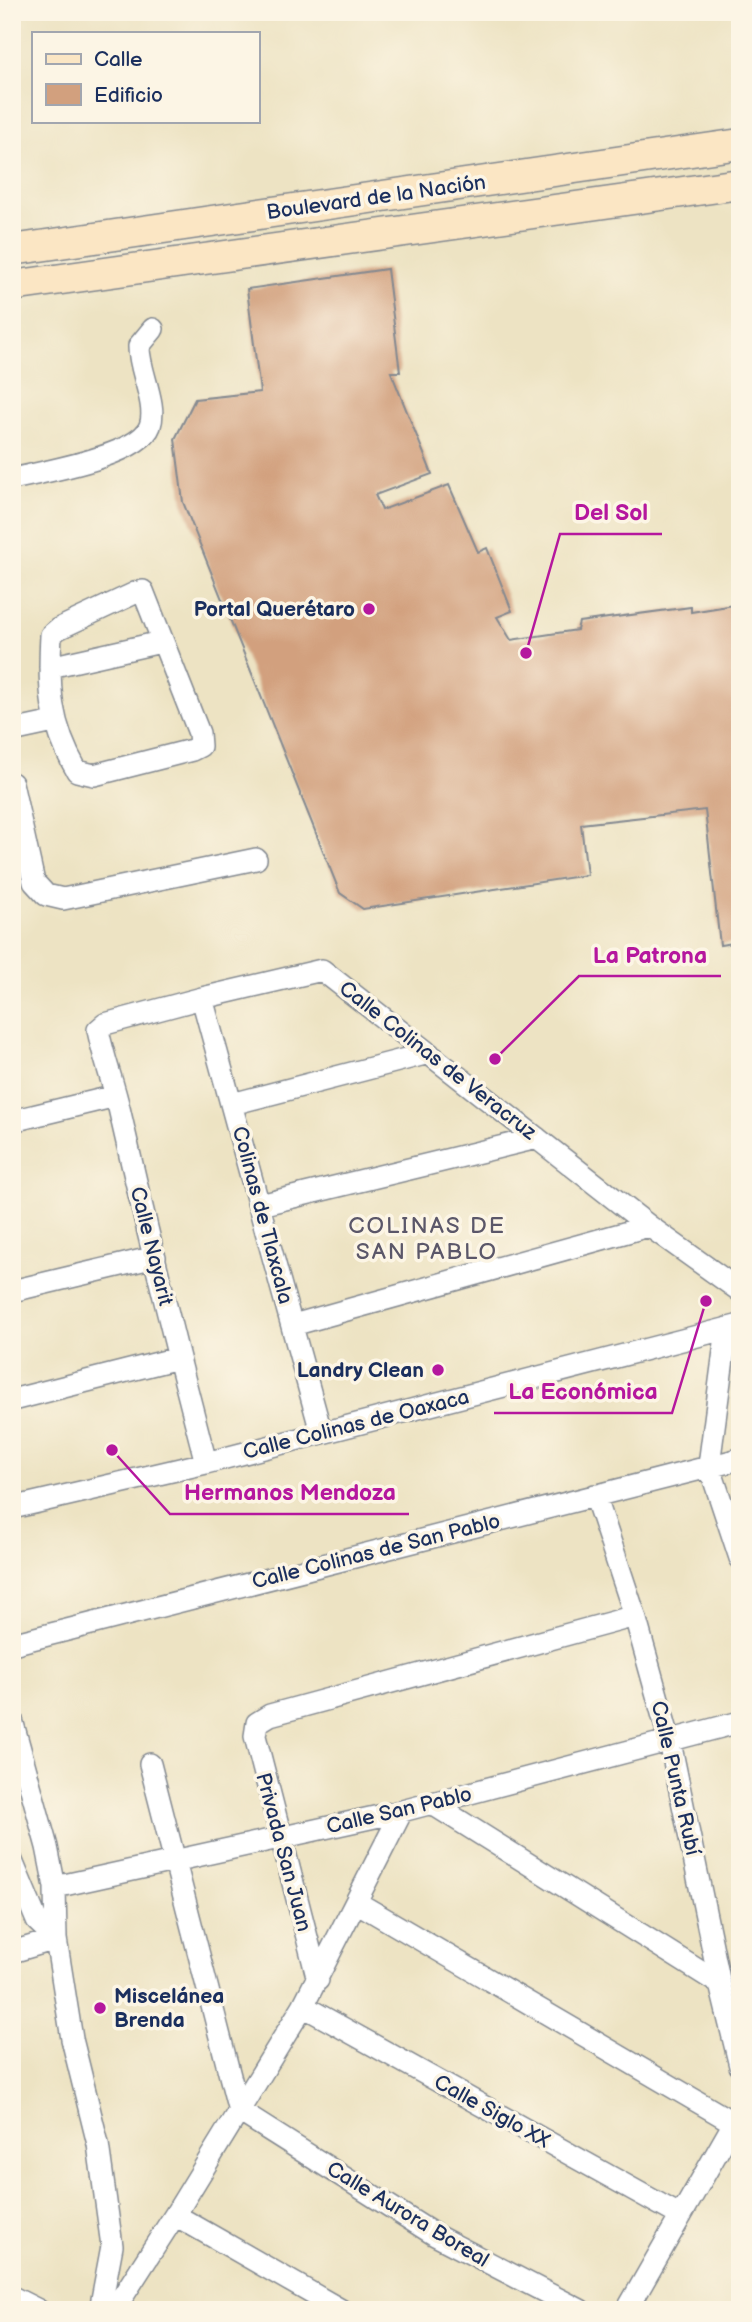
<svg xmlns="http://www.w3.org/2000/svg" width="752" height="2322" viewBox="0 0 752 2322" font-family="'Balsamiq Sans',sans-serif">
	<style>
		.building { fill: #d2a07e }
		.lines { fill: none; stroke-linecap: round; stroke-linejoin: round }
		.minor-casing { stroke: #848990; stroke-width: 24 }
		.secondary-casing { stroke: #848990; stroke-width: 33 }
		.minor { stroke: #fff; stroke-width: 21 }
		.secondary { stroke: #fbe6c4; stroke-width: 30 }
		.poi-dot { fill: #b5179e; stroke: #fcf5e5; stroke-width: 2.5 }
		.labels { text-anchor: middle; stroke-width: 7; stroke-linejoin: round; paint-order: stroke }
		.street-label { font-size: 21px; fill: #1b2f5e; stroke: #fcf5e5 }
		.poi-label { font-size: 21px; font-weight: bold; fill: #1b2f5e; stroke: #fcf5e5; text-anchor: end }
		.neighbourhood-label { font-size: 23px; letter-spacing: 2px; fill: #5b5769; stroke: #fcf5e5 }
		.leader { fill: none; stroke: #b5179e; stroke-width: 2.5 }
		.callout-dot { fill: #b5179e; stroke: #fcf5e5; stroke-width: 2.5 }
		.callout-label { font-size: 23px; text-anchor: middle; font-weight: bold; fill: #b5179e; stroke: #fcf5e5; stroke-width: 7; stroke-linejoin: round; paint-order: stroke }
	</style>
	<rect width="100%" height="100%" fill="#fcf5e5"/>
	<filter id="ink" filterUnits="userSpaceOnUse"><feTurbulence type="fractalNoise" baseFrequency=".0143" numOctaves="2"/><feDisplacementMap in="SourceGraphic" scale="14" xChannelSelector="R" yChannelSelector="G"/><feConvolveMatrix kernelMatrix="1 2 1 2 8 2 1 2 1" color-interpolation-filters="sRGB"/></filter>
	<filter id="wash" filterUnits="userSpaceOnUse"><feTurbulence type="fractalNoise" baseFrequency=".00686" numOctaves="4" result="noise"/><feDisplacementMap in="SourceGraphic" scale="28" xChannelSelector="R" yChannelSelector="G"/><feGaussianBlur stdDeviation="1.57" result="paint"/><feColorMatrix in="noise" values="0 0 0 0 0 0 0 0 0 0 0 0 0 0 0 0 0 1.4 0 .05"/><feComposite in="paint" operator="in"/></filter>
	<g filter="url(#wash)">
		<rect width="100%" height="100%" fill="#ede3c3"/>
		<g id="blocks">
			<!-- building -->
			<path class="building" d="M 387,269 L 400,372 L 391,372 L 432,474 L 375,495 L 382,510 L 449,485 L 478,552 L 487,548 L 512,611 L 497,617 L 511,640 L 577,630 L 579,622 L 691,607 L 691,612 L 740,604 L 740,942 L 720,945 L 705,810 L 581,824 L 587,875 L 363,909 L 340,893 L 183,502 L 175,439 L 195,399 L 260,392 L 247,289 Z"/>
		</g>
	</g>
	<g filter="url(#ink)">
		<use href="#blocks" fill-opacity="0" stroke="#848990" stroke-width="2"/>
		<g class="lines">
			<!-- minor casing -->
			<g class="minor-casing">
				<path id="minor" d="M 12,479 C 43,472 139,456 150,426 C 158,404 138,369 139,346 L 153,329
					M 143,591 L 199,733 L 200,746 L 192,750 L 94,775 L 77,771 C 50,725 48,687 51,635 L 58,629 L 135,593 Z
					M 50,667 L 161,642
					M 12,731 L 54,722
					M 12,783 L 34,882 L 46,895 L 63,899 L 256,859
					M 202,998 L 321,1432
					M 232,1104 L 429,1053
					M 12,1121 L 116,1096
					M 260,1205 L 537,1138
					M 12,1291 L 155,1257
					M 293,1325 L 649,1226
					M 727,1328 L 709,1465 L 740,1558
					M 12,1400 L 178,1358
					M 206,1463 C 175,1345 146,1227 119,1108 C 113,1082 103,1056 98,1030 L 105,1024 L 202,998 L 322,970 L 649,1226 L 740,1291
					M 595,1495 L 635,1616 L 670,1742 L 720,1984 L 740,2066
					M 12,1508 L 206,1463 L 740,1325
					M 12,1644 L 740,1459
					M 12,1720 L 47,1847 L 55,1887 L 56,1939 L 72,2039 L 98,2144 L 112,2246 L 100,2310
					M 150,1764 L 239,2111 L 435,2235 L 580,2310
					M 431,1803 L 720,1984
					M 12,1861 L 37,1921 L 56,1939 L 12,1952
					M 55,1887 L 402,1811 L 740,1722
					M 356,1902 L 734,2123
					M 318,1980 L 255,1736 L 257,1723 L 270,1715 L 635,1616
					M 303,2006 L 681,2216
					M 175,2215 L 341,2310
					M 12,2297 L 38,2310
					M 114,2310 L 175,2215 L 303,2006 L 402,1811
					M 627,2310 L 734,2123 L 740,2119"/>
			</g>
			<!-- secondary casing -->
			<g class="secondary-casing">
				<path id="secondary" d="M 12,250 L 740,144
					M 12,286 L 740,184"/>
			</g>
			<!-- minor -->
			<use href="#minor" class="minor"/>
			<!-- secondary -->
			<use href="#secondary" class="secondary"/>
		</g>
	</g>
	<!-- markers -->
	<g class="poi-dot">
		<circle cx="369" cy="609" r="7"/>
		<circle cx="438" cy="1370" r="7"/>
		<circle cx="100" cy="2008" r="7"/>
	</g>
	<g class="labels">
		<!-- street labels -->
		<g class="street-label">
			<text transform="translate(376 197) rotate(-8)" y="7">Boulevard de la Nación</text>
			<text transform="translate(438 1060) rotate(38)" y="7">Calle Colinas de Veracruz</text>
			<text transform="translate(263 1215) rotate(75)" y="7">Colinas de Tlaxcala</text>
			<text transform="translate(152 1246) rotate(76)" y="7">Calle Nayarit</text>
			<text transform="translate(356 1424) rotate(-14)" y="7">Calle Colinas de Oaxaca</text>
			<text transform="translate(376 1551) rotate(-14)" y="7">Calle Colinas de San Pablo</text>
			<text transform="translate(676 1778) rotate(77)" y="7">Calle Punta Rubí</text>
			<text transform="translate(399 1810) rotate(-13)" y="7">Calle San Pablo</text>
			<text transform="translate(284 1852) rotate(75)" y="7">Privada San Juan</text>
			<text transform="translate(492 2111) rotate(29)" y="7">Calle Siglo XX</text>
			<text transform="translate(408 2214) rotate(31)" y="7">Calle Aurora Boreal</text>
		</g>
		<!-- poi labels -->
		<g class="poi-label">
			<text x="355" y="616">Portal Querétaro</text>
			<text x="424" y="1377">Landry Clean</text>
			<text x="114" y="2003" text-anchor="start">Miscelánea<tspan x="114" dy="24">Brenda</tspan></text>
		</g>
		<!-- neighbourhood labels -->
		<g class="neighbourhood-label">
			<text x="427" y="1233">COLINAS DE<tspan x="427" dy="26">SAN PABLO</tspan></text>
		</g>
	</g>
	<!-- callouts -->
	<path class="leader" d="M526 653L560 534H662M495 1059L579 976H721M706 1301L672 1413H494M112 1450L170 1514H409"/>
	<g class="callout-dot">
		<circle cx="526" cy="653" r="7"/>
		<circle cx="495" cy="1059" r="7"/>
		<circle cx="706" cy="1301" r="7"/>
		<circle cx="112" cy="1450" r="7"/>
	</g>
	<g class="callout-label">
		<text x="611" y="520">Del Sol</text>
		<text x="650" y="963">La Patrona</text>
		<text x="583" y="1399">La Económica</text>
		<text x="290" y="1500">Hermanos Mendoza</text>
	</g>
	<!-- margin -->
	<rect width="752" height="2322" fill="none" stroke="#fcf5e5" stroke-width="42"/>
	<!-- legend -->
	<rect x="32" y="32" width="228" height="91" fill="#fcf5e5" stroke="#a2a6af" stroke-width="2"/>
	<rect x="46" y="54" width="35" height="10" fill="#fbe6c4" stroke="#a2a6af" stroke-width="2"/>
	<text x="94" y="66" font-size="21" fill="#1b2f5e">Calle</text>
	<rect x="46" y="84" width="35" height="21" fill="#d2a07e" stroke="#a2a6af" stroke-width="2"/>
	<text x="94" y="102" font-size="21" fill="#1b2f5e">Edificio</text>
</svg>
